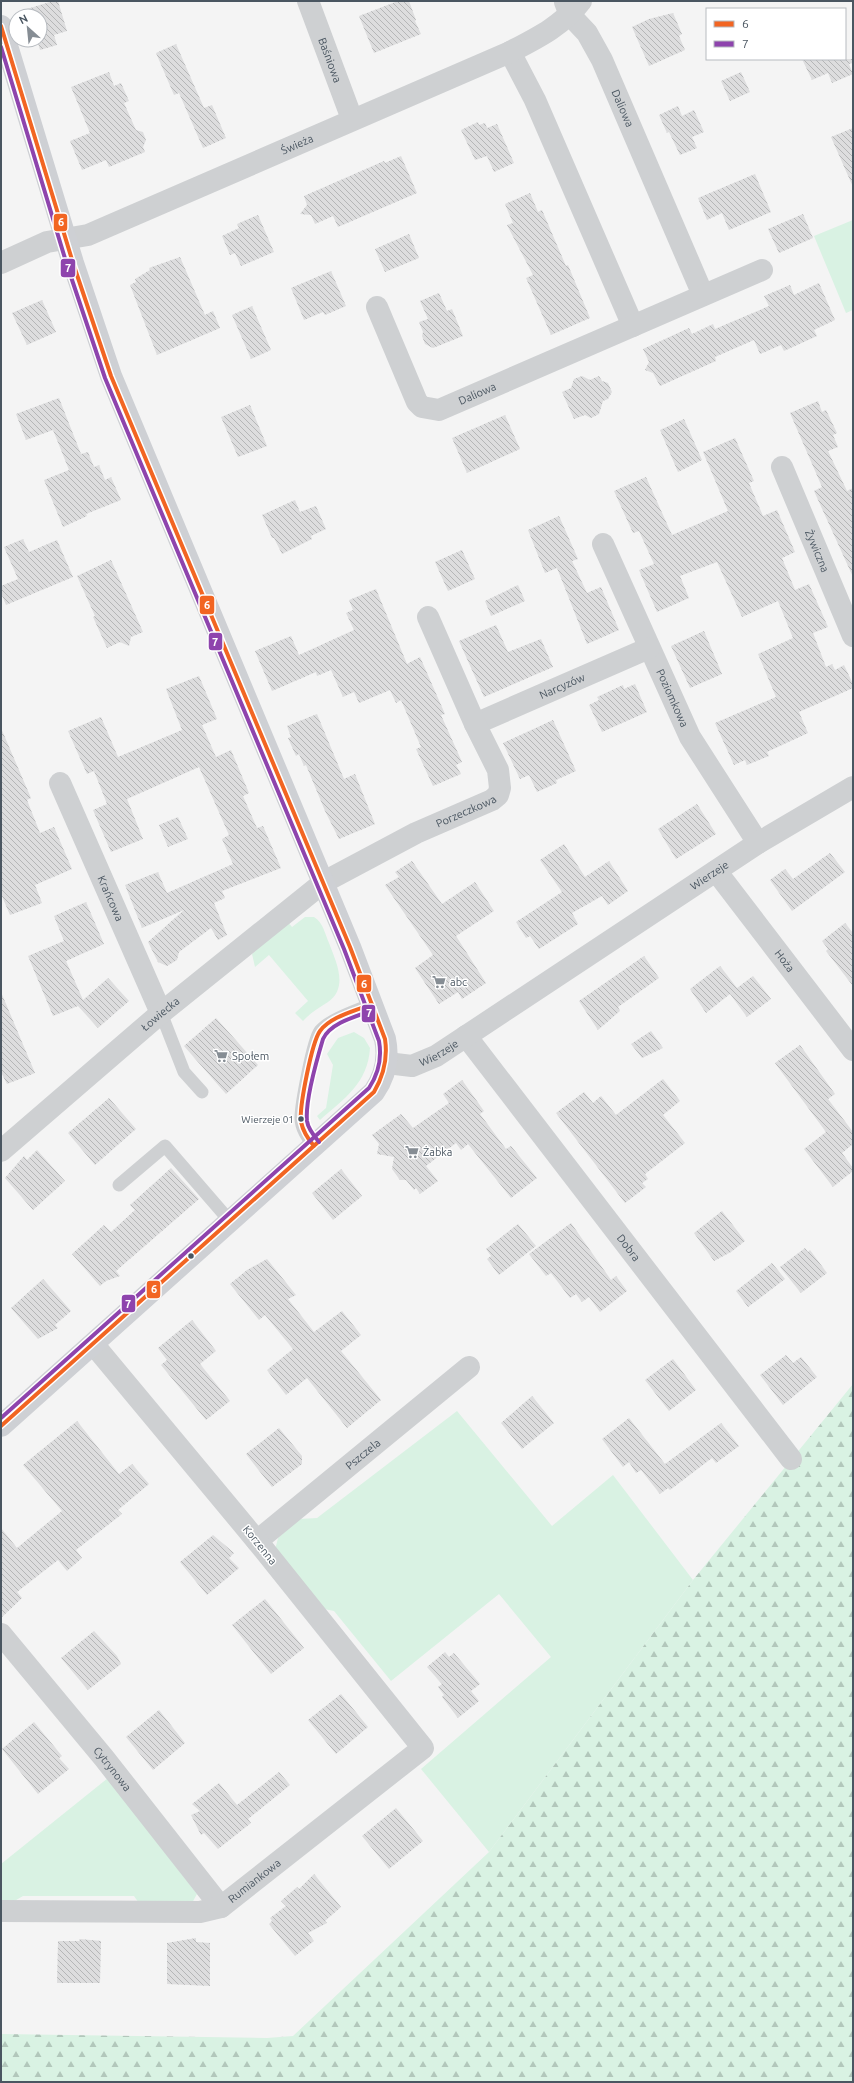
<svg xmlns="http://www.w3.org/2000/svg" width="854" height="2083" viewBox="0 0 854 2083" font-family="Ubuntu,sans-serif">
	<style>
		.grass { fill: #d9f2e3 }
		.forest { fill: url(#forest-firs) }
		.building { fill: url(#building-back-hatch) }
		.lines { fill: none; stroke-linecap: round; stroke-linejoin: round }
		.lane { stroke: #ced0d2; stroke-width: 13 }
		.street { stroke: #ced0d2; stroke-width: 22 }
		.secondary { stroke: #ced0d4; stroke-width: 22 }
		.bus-1-casing { stroke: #fff; stroke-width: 7 }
		.bus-2-casing { stroke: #fff; stroke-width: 7 }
		.bus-1 { stroke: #f26522; stroke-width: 4 }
		.bus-2 { stroke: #8e44ad; stroke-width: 4 }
		.bus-dot { fill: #4a5661; stroke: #fff; stroke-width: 1.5 }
		.labels { text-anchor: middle; stroke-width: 3; stroke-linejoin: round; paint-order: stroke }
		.bus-label { font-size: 10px; fill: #4a5661; stroke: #fff; text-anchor: end }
		.street-label { font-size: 11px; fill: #4a5661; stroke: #fff }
		.poi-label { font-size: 11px; fill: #4a5661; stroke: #fff; text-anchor: start }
		.line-badge { stroke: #fff; stroke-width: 1.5 }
		.badge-label { font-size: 11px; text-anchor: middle; font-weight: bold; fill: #fff }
	</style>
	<defs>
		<pattern id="forest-firs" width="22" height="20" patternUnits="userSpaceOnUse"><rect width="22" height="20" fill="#d9f2e3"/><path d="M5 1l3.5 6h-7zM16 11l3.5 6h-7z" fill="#b2c7bb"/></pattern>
		<pattern id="building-back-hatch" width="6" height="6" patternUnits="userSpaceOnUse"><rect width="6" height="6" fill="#ddddde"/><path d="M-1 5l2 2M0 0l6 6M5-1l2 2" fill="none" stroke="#b5b6b7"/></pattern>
	</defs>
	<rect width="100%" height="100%" fill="#f4f4f4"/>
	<!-- grass -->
	<path class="grass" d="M 853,220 L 853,310 L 846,313 L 814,236 Z
		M 305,917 L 314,917 C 323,922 325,934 329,943 C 336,962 349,987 328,1002 C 319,1008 310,1013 303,1021 L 295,1013 L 308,1001 L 269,955 L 255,967 L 252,954 L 287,921 L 292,927 Z
		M 354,1032 L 364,1038 L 370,1048 C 368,1083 344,1099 320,1120 L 317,1116 L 326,1108 L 333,1065 L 327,1054 L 338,1038 Z
		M 457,1411 L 552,1526 L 613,1475 L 693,1580 L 489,1852 L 421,1769 L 551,1657 L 499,1594 L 391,1681 L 334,1611 L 319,1608 L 275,1550 L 278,1538 L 299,1519 L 317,1518 Z
		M 108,1778 L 197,1894 L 192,1903 L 141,1906 L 134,1896 L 23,1896 L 11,1903 L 1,1903 L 1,1864 Z"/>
	<!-- forest -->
	<path class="forest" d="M 853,1384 L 853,2082 L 1,2082 L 1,2034 L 267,2038 L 293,2036 L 489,1852 L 693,1580 Z"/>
	<!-- building -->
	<path class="building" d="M 53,1 L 58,1 L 67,31 L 54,35 L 57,45 L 40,50 L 37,40 L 40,40 L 40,16 L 30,16 L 27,9 Z
		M 398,1 L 409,1 L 416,20 L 415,21 L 421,34 L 374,53 L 359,16 Z
		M 673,13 L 682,34 L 679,36 L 685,50 L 649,66 L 632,27 L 649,19 Z
		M 176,44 L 204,108 L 212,105 L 226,138 L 203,148 L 179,93 L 174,95 L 156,53 Z
		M 802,59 L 853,59 L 853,63 L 849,64 L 853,74 L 832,83 L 828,73 L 812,80 Z
		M 109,72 L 114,86 L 121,83 L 129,101 L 124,103 L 136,130 L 143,132 L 146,140 L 143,147 L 145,152 L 109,167 L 106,160 L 82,170 L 70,141 L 90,133 L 71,87 Z
		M 741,72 L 750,92 L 730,101 L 721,81 Z
		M 678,106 L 682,116 L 694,110 L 704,132 L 692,137 L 697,148 L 680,155 L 669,132 L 667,133 L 659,115 Z
		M 478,122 L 479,125 L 485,123 L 487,128 L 497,124 L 514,163 L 494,172 L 487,156 L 475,160 L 461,130 Z
		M 853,128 L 853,187 L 831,137 Z
		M 401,156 L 417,193 L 338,227 L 333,216 L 315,224 L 311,215 L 300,214 L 307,205 L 304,196 L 384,161 L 385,163 Z
		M 755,174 L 771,212 L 729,230 L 722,213 L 707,220 L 698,198 Z
		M 530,193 L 538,212 L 542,210 L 566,266 L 568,265 L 590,318 L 551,335 L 526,278 L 533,275 L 507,225 L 513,223 L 505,204 Z
		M 803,214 L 813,238 L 779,253 L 768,229 Z
		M 258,215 L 274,252 L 241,266 L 235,253 L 230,255 L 222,236 L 239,228 L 237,224 Z
		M 409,234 L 419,258 L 385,272 L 375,249 Z
		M 180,257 L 205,315 L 213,311 L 220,328 L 157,355 L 130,285 L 136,282 L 135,279 L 150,270 L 149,268 Z
		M 331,271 L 346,306 L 325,315 L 323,312 L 304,320 L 291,288 Z
		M 819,283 L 835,320 L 814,330 L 817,336 L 784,351 L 781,345 L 760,354 L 754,340 L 715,357 L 716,361 L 660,386 L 653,373 L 645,370 L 649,362 L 643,349 L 689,328 L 692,334 L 713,324 L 715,329 L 769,306 L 764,296 L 790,285 L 794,295 Z
		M 439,293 L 447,311 L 452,309 L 463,336 L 433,348 L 425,344 L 422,336 L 423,332 L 419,322 L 428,319 L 420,301 Z
		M 42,300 L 56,332 L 27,345 L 12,313 Z
		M 252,306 L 271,350 L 251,359 L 232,315 Z
		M 582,376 L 590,380 L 599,376 L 602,381 L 608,383 L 612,392 L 608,399 L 603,401 L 599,414 L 591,418 L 585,415 L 574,419 L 562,392 L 571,388 L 574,379 Z
		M 59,398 L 81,454 L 88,452 L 94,467 L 99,465 L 105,480 L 111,477 L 121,500 L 86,514 L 87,516 L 63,527 L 44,480 L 69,470 L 53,430 L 26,440 L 16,414 Z
		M 818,401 L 822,412 L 826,410 L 837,433 L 833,435 L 838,447 L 828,451 L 847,491 L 853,488 L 853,577 L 814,491 L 822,487 L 790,413 Z
		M 250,405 L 267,446 L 238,457 L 221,417 Z
		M 505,415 L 520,449 L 467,473 L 452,438 Z
		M 684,419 L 702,460 L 678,472 L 660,430 Z
		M 735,438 L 754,481 L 749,483 L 763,516 L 777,510 L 795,552 L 782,558 L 795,590 L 809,584 L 828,627 L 813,633 L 826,667 L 832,664 L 835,670 L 844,665 L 853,684 L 853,688 L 799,712 L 808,733 L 767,752 L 769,756 L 747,765 L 745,760 L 734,765 L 715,723 L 776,697 L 758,654 L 793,638 L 778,601 L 742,617 L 717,562 L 680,576 L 689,598 L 657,612 L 639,570 L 654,564 L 639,531 L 633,533 L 614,491 L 646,477 L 672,535 L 728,511 L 703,452 Z
		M 295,500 L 300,512 L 316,506 L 326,529 L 311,536 L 312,539 L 282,554 L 274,538 L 272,538 L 262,515 Z
		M 559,516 L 578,559 L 572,561 L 587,593 L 601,587 L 619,630 L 587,644 L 557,568 L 545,573 L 528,530 Z
		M 23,539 L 29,552 L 57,540 L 73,577 L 6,605 L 1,593 L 1,586 L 18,579 L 4,547 Z
		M 462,550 L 475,579 L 448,591 L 435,562 Z
		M 111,560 L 143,632 L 131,637 L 129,646 L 120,642 L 107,648 L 93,617 L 95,616 L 77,576 Z
		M 518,585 L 525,601 L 491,616 L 485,601 Z
		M 376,589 L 407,664 L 420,657 L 445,714 L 441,715 L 462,762 L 456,765 L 461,774 L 433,786 L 416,749 L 421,747 L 401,700 L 396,703 L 390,690 L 359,703 L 354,692 L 343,697 L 331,670 L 317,676 L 316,672 L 272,691 L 255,651 L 291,636 L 299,655 L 354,630 L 346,613 L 353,610 L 349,600 Z
		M 496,625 L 508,652 L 541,639 L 553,667 L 484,697 L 459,641 Z
		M 704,631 L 722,674 L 690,688 L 671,646 Z
		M 199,676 L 217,719 L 202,725 L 216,757 L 231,750 L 249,793 L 243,796 L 257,828 L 263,826 L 281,868 L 222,891 L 225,898 L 214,903 L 227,935 L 218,940 L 211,928 L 179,952 L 177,960 L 167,966 L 158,962 L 148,942 L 184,910 L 142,928 L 125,885 L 158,872 L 167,893 L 233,864 L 222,839 L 229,835 L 199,767 L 127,799 L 143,839 L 111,852 L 93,810 L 107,804 L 94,771 L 87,774 L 68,731 L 101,717 L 118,757 L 182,730 L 166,689 Z
		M 635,684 L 647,712 L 602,732 L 589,705 L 599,700 L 597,697 L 623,685 L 624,689 Z
		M 317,714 L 344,779 L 355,774 L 375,824 L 339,839 L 325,811 L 306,765 L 304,766 L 299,754 L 296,756 L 288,738 L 291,737 L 287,726 Z
		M 553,720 L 576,771 L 556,780 L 557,783 L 537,792 L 529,775 L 520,779 L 503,743 Z
		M 1,728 L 31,798 L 27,800 L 40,833 L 54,827 L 72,869 L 35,885 L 42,903 L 10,915 L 1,894 Z
		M 697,804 L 716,834 L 676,859 L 658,829 Z
		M 178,817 L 188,839 L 168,847 L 159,825 Z
		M 564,844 L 585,877 L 609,861 L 628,891 L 608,905 L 602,896 L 572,913 L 578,924 L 539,949 L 530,936 L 526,938 L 516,922 L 562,892 L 540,860 Z
		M 830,853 L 845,872 L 792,911 L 770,880 L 785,869 L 793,879 Z
		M 412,861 L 442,904 L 475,882 L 494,911 L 456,936 L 486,983 L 462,999 L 458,992 L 439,1004 L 415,968 L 433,955 L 385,885 L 399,877 L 395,872 Z
		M 86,902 L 104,944 L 66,961 L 83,1000 L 108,978 L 129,1001 L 98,1028 L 78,1006 L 53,1016 L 28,956 L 64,941 L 54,916 Z
		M 845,923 L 853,933 L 853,986 L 826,951 L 828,949 L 822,941 Z
		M 644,956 L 659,978 L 618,1007 L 620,1011 L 598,1030 L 579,1001 Z
		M 720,966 L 737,988 L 753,976 L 771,999 L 747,1017 L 730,994 L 706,1013 L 690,989 Z
		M 1,992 L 35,1073 L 7,1084 L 1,1072 Z
		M 216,1018 L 258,1065 L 226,1094 L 184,1046 Z
		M 651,1031 L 663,1048 L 642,1058 L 631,1044 Z
		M 800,1045 L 835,1094 L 828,1099 L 853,1132 L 853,1144 L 842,1153 L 853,1168 L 853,1171 L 833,1187 L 804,1149 L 826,1132 L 775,1063 Z
		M 663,1079 L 680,1101 L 663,1115 L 685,1143 L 645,1174 L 648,1179 L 642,1183 L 646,1187 L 625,1203 L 556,1113 L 584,1092 L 593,1103 L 601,1096 L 616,1115 Z
		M 462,1080 L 484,1111 L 480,1114 L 506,1149 L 511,1146 L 537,1178 L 511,1198 L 468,1144 L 461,1150 L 456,1143 L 426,1166 L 438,1181 L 420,1194 L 416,1188 L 414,1190 L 406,1180 L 400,1180 L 392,1169 L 394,1157 L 377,1154 L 379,1144 L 372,1135 L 401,1114 L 413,1128 L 449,1103 L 443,1094 Z
		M 109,1098 L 136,1129 L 95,1165 L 68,1133 Z
		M 37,1150 L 65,1181 L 33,1210 L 5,1178 L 24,1156 L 27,1160 Z
		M 171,1168 L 199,1199 L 116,1271 L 120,1276 L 106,1281 L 100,1286 L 72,1254 L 104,1225 L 111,1232 L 135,1210 L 130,1205 Z
		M 341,1169 L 362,1196 L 333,1220 L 312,1193 Z
		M 722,1211 L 745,1241 L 731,1252 L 714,1261 L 694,1233 Z
		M 571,1223 L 611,1280 L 616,1276 L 627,1291 L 600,1312 L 589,1297 L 582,1302 L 576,1294 L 570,1298 L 551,1273 L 546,1276 L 529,1254 Z
		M 518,1224 L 536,1246 L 499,1275 L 487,1259 L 491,1256 L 486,1249 Z
		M 805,1248 L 808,1252 L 810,1250 L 827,1273 L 801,1293 L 780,1267 Z
		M 267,1259 L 296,1295 L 288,1299 L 314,1332 L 342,1311 L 361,1335 L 341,1351 L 381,1400 L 347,1428 L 307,1378 L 286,1395 L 267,1370 L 293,1349 L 265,1315 L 259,1320 L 230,1284 L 247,1270 Z
		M 772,1263 L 785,1279 L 748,1307 L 736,1291 Z
		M 43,1279 L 71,1311 L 55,1325 L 58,1328 L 38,1339 L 11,1308 Z
		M 192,1320 L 216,1351 L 200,1364 L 230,1401 L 206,1420 L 161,1365 L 167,1360 L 158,1348 Z
		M 786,1355 L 793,1363 L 801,1357 L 817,1377 L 783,1405 L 760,1375 Z
		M 673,1359 L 696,1390 L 669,1411 L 645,1380 Z
		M 532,1396 L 554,1423 L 522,1449 L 501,1423 Z
		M 629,1418 L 665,1464 L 721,1423 L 739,1446 L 716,1463 L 712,1458 L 670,1490 L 668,1488 L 660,1494 L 641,1470 L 636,1473 L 629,1462 L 623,1467 L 602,1439 Z
		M 77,1421 L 119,1474 L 132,1464 L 149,1484 L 118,1510 L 122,1514 L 76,1550 L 82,1558 L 67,1571 L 58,1560 L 17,1592 L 22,1598 L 1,1618 L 1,1528 L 17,1548 L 62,1511 L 23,1465 Z
		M 279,1428 L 302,1456 L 302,1464 L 272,1487 L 246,1454 Z
		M 213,1535 L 234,1553 L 229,1558 L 239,1568 L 207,1595 L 180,1562 Z
		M 265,1599 L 304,1648 L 271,1674 L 232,1625 Z
		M 94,1631 L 117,1656 L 121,1664 L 88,1690 L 61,1658 Z
		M 445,1652 L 449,1657 L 454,1653 L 480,1684 L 471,1691 L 479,1701 L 458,1718 L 442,1697 L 444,1695 L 438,1687 L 442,1684 L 427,1667 Z
		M 341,1694 L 368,1727 L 336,1754 L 308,1720 Z
		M 159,1710 L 185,1743 L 153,1770 L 126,1737 Z
		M 34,1722 L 62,1756 L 59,1758 L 69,1769 L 38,1794 L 2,1749 Z
		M 279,1772 L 290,1785 L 248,1819 L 251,1823 L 232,1838 L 218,1849 L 204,1833 L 201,1835 L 191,1815 L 200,1811 L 192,1804 L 219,1783 L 237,1805 Z
		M 396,1808 L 423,1841 L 389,1869 L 362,1836 Z
		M 314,1874 L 341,1907 L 325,1921 L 327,1923 L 308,1933 L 314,1941 L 295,1956 L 269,1924 L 272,1921 L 270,1918 L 286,1906 L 281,1901 L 297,1887 L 299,1889 Z
		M 196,1938 L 196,1942 L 210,1943 L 210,1986 L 167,1984 L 167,1943 Z
		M 80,1939 L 101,1941 L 100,1983 L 57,1983 L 58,1941 L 79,1941 Z"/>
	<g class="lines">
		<!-- lane -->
		<path class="lane" d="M 161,1013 L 184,1072 L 202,1092
			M 314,1146 C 308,1138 301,1129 301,1118 C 301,1105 313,1040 320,1031 C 330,1019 358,1010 372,1004
			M 119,1185 L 165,1146 L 229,1220"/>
		<!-- street -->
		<g class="street">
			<path id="s1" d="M 308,1 L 352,119"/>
			<path id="s2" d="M 565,2 L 570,15 L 587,33 L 602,60 L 703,295"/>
			<path d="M 510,52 L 535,100 L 633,326"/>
			<path id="s3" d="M 1,263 L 47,242 L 88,235 L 510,52 C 537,38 562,26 581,1"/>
			<path id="s4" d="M 377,307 L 417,402 L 422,407 L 439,410 L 762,270"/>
			<path id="s5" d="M 782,467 L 853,636"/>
			<path id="s6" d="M 603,544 L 690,737 L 758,843"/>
			<path id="s7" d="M 475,724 L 649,648"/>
			<path id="s8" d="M 60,783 L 161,1013"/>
			<path id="s9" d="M 716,871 L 853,1050"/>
			<path id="s10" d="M 466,1036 L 791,1459"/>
			<path id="s11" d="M 387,1063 L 412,1066 L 436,1056 L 758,843 L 853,787"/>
			<path id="s12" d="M 1,1151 L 161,1013 L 324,882 L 416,833 L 492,800 L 498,795 L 500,788 L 498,770 L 475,724 L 428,617"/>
			<path id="s13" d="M 257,1541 L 469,1367"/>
			<path id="s14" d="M 1,1634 L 104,1758 L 221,1907"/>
			<path id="s15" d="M 1,1911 L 200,1912 L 221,1907 L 423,1748 L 257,1541 L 94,1345"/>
		</g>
		<!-- secondary -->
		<path class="secondary" d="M 1,26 L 73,263 L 111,376 L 350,947 L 385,1039 C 389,1058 385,1076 374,1092 L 1,1426"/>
		<!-- bus-1 casing -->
		<g class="bus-1-casing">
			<path id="bus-1" d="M 1,26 L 73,263 L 111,376 L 350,947 L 385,1039 C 388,1059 384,1075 374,1092 L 1,1426
				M 314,1146 C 308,1139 303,1131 301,1122 C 299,1107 312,1042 320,1031 C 331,1016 356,1011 372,1004"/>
		</g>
		<!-- bus-2 casing -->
		<g class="bus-2-casing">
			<path id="bus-2" d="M 1,47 L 67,265 L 105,378 L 344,949 L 379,1041 C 382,1058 379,1073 369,1088 L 1,1418
				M 319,1142 C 314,1136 308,1129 307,1121 C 305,1101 317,1059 323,1039 C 331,1022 358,1016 374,1010"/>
		</g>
		<!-- bus-1 -->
		<use href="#bus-1" class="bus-1"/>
		<!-- bus-2 -->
		<use href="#bus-2" class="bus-2"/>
	</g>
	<!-- icons -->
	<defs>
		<g id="supermarket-bare" transform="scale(1.08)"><path d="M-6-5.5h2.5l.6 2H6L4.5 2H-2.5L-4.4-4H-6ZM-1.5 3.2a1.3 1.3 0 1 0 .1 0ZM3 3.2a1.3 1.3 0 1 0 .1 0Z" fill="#868d94" stroke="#fff" stroke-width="2.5" paint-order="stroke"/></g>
	</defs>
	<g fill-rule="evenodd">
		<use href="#supermarket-bare" x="439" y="982"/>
		<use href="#supermarket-bare" x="221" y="1056"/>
		<use href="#supermarket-bare" x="412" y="1152"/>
	</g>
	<!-- markers -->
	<g class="bus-dot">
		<circle cx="301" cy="1119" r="3.5"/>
		<circle cx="191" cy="1256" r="3.5"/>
	</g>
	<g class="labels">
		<!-- bus labels -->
		<g class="bus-label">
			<text x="294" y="1123">Wierzeje 01</text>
		</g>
		<!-- street labels -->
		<g class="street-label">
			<text dy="4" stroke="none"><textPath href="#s1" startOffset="63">Baśniowa</textPath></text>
			<text dy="4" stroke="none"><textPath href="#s2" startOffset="122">Daliowa</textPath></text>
			<text dy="4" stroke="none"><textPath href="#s3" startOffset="320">Świeża</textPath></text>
			<text dy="4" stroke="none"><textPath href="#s4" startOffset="169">Daliowa</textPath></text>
			<text dy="4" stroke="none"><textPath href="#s5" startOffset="91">Żywiczna</textPath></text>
			<text dy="4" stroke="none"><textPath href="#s7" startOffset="95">Narcyzów</textPath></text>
			<text dy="4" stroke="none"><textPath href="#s6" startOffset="169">Poziomkowa</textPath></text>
			<text dy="4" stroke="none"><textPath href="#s12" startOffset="579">Porzeczkowa</textPath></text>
			<text dy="4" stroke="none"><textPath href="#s11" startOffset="379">Wierzeje</textPath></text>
			<text dy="4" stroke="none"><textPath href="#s8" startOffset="126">Krańcowa</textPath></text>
			<text dy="4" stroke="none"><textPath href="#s9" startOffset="113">Hoża</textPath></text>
			<text dy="4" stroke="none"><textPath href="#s12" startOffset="210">Łowiecka</textPath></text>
			<text dy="4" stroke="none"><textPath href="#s11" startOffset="55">Wierzeje</textPath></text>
			<text dy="4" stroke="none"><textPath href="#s10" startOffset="267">Dobra</textPath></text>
			<text dy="4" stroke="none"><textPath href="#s13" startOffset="137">Pszczela</textPath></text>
			<text transform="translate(260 1545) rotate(51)" y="4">Korzenna</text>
			<text dy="4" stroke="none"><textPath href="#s14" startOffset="175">Cytrynowa</textPath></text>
			<text dy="4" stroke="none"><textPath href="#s15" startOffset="263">Rumiankowa</textPath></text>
		</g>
		<!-- poi labels -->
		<g class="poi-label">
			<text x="450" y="986">abc</text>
			<text x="232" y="1060">Społem</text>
			<text x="423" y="1156">Żabka</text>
		</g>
	</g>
	<g class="line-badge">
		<rect x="53" y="213" width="15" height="19" rx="4" fill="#f26522"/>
		<rect x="60" y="258" width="16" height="20" rx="4" fill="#8e44ad"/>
		<rect x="199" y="595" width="16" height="20" rx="4" fill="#f26522"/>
		<rect x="208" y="632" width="15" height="19" rx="4" fill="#8e44ad"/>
		<rect x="356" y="974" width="16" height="19" rx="4" fill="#f26522"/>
		<rect x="361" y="1004" width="15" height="19" rx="4" fill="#8e44ad"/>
		<rect x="146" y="1280" width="15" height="19" rx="4" fill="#f26522"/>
		<rect x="121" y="1294" width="15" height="19" rx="4" fill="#8e44ad"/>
	</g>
	<g class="badge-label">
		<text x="61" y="226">6</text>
		<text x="68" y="272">7</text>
		<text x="207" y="609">6</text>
		<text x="215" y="646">7</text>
		<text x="364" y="988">6</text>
		<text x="369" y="1017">7</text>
		<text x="154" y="1293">6</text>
		<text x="128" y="1308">7</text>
	</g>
	<!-- border -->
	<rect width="854" height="2083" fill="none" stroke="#4a5661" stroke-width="4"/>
	<!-- legend -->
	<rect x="706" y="8" width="140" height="52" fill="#ffffff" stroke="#b7bbc0"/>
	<rect x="714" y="21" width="20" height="6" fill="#f26522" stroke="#b7bbc0"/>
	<text x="742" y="28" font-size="12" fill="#4a5661">6</text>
	<rect x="714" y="41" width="20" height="6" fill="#8e44ad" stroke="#b7bbc0"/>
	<text x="742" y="48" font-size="12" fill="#4a5661">7</text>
	<!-- north arrow -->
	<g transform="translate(28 28) rotate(333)"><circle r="19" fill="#ffffff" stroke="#b7bbc0"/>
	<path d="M0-3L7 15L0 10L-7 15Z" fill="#868d94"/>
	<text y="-6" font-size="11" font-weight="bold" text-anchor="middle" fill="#4a5661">N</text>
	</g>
</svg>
